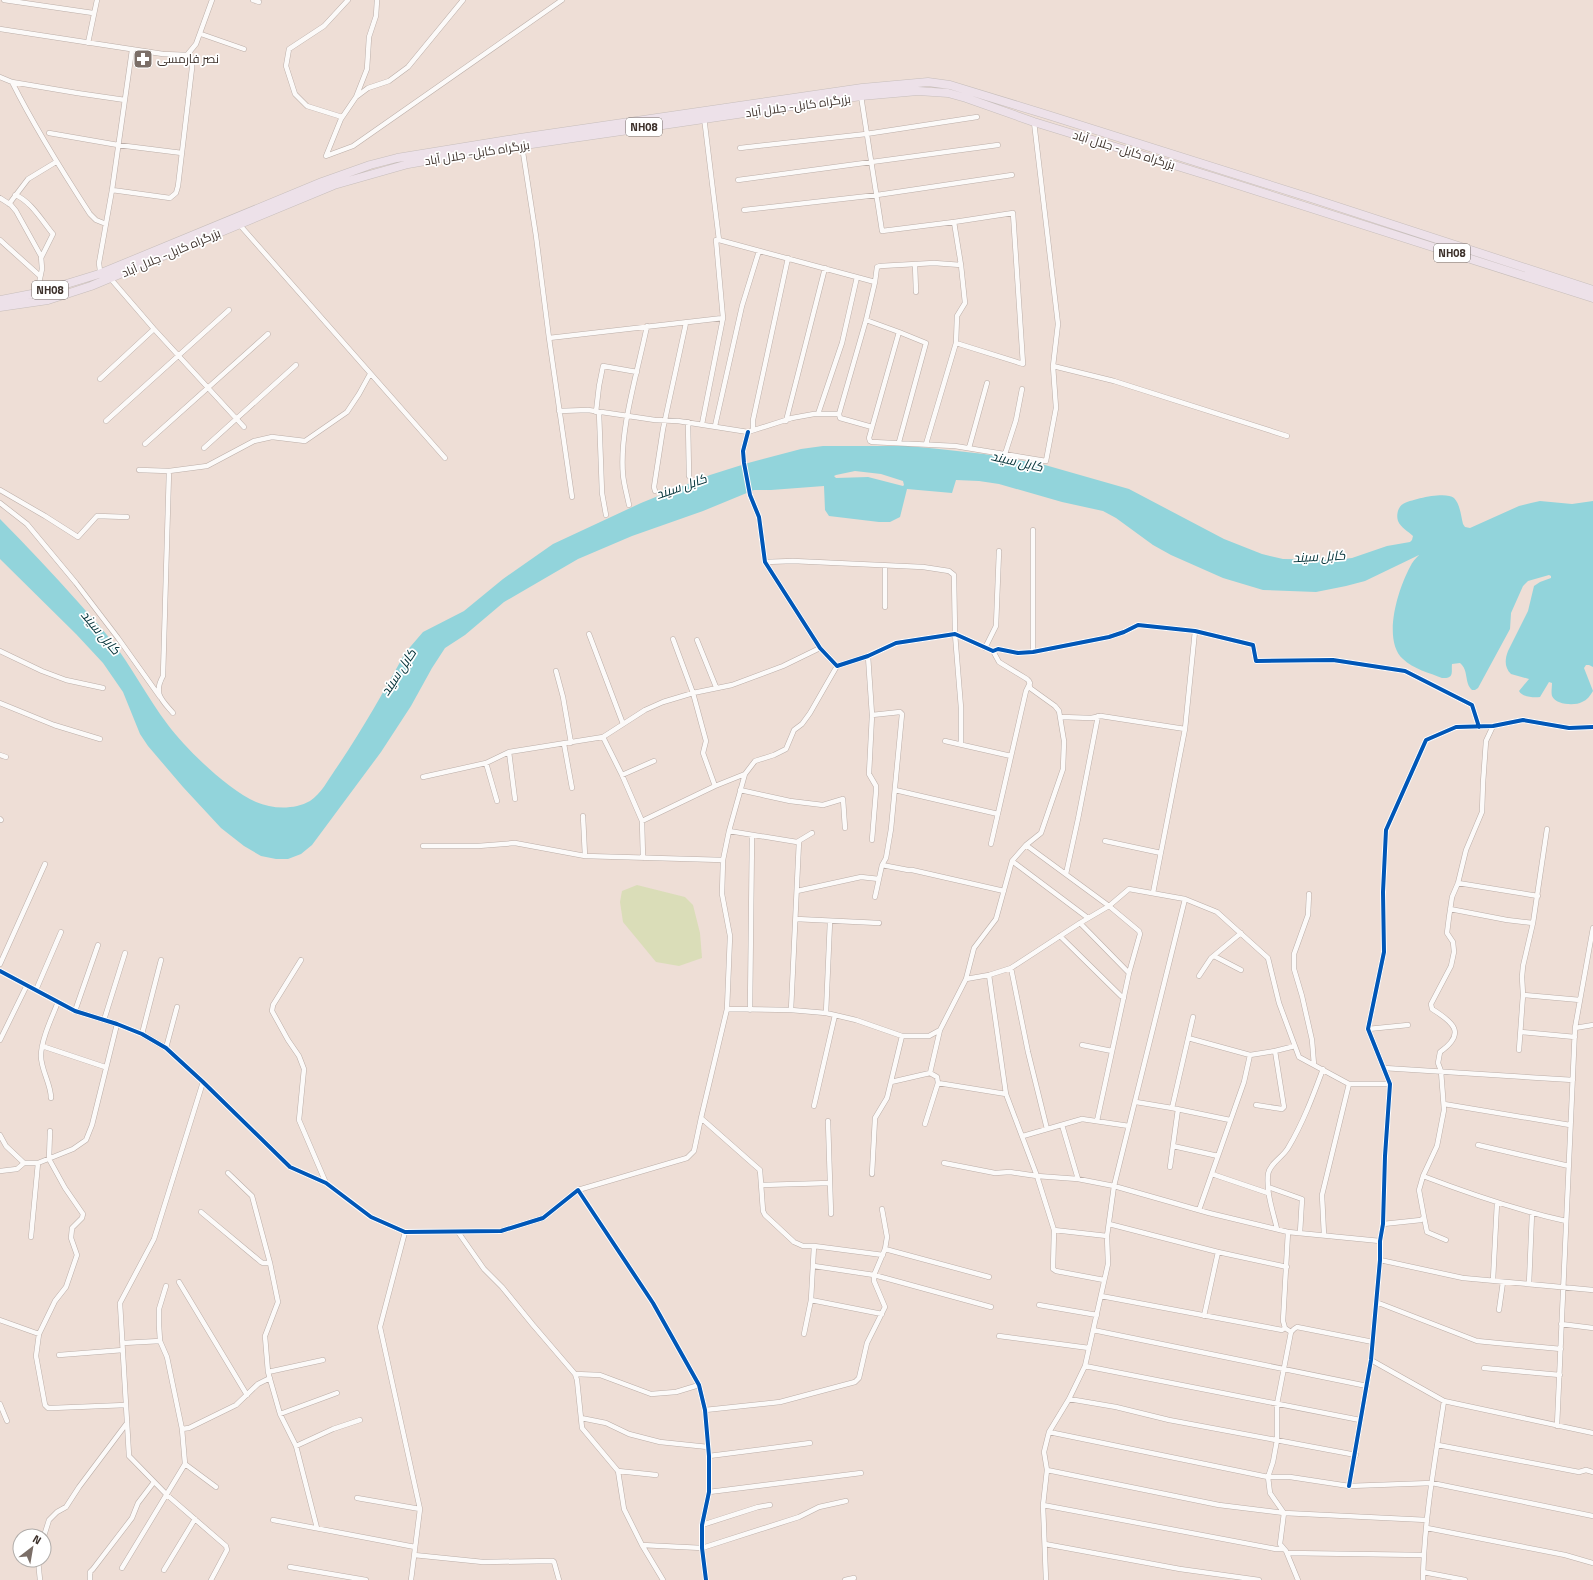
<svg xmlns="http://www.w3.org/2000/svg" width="1593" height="1580" viewBox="0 0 1593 1580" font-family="'Titillium Web',Cairo,sans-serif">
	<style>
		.green { fill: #daddb8 }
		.water { fill: #92d4db; fill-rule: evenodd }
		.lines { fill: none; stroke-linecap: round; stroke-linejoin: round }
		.minor-casing { stroke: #bbaea8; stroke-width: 5.5 }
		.trunk-casing { stroke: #c7bebb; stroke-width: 9 }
		.minor { stroke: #fcfaf9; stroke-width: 4.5 }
		.trunk { stroke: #ede1e9; stroke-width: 8 }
		.cycleway-casing { stroke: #fff; stroke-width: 6 }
		.cycleway { stroke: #0057b8; stroke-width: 4 }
		.labels { text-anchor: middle; stroke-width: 3.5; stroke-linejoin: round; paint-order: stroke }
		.shield { fill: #fff; stroke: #776f6b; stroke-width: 1 }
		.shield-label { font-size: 11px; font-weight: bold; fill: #3d312b }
		.poi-label { font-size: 12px; fill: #3d312b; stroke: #fff; text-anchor: start }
		.street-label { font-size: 12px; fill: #3d312b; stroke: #fff }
		.water-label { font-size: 13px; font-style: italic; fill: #003036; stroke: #fff }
	</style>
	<rect width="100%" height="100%" fill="#eeded6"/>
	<!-- green -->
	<path class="green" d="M 637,885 L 685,897 L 693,905 L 700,933 L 702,958 L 679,966 L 656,962 L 623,922 L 620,902 L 622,891 Z"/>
	<!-- water -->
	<path class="water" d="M 823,446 L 908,446 L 939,449 L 984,454 L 1045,465 L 1129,489 L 1224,539 L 1262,554 L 1283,559 L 1337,560 L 1352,558 L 1387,546 L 1410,542 L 1412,540 L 1413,536 C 1408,531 1401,528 1398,521 C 1396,515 1398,507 1403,504 C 1412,499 1446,491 1454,498 C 1460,504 1461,516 1463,524 L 1465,527 L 1470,528 L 1519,506 L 1531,503 L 1540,501 L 1572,504 L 1593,501 L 1593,667 L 1589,665 L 1586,665 L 1584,668 L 1593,691 C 1590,696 1587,700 1582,702 C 1575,706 1556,705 1552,696 C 1551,693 1552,687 1552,683 L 1549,682 L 1540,697 C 1534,698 1522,697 1519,691 L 1529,679 L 1511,674 C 1504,667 1505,659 1508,651 L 1528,611 L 1534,586 L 1540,582 L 1551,578 L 1551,576 L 1549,575 L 1528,581 L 1523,586 L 1511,613 L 1510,629 L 1478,688 L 1475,690 L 1472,690 C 1464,683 1469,670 1460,663 L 1452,664 C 1451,671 1455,679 1442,678 C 1430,673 1413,669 1403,659 C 1382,640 1398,589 1410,567 C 1412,562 1416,558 1419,555 L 1365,581 L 1346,586 L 1316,592 L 1263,590 L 1223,578 L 1171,555 L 1153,545 L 1116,518 L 1103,511 L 1062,502 L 999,484 L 979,481 L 956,480 L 952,493 L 907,489 L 900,517 L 890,522 L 879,522 L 829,516 L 825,510 L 824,486 L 771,490 L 754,490 L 703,511 L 632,536 L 578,559 L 504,602 L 465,635 L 445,648 L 432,668 L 411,706 L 381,752 L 312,845 L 301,854 L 288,859 L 276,859 L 261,856 L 244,846 L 221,828 L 183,787 L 148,746 L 140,734 L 123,692 L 103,663 L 76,634 L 0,559 L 0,519 C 27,546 53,574 78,602 C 89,615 101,627 111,640 C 132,667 147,697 168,725 C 186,749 228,790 256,802 C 272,809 294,810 310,801 C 321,794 328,780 335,770 C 361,732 383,693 405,653 L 423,632 L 464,611 L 503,579 L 553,544 L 641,503 L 710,475 L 748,463 L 801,449 ZM 855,471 L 881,474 L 903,481 L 904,485 L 903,486 L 868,477 L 836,478 L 834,476 L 836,475 Z"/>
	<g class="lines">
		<!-- minor casing -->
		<g class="minor-casing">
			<path id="minor" d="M 4,0 L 93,13
				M 253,0 L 259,2
				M 463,0 L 408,67 L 389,81 L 368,88 L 356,97 L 341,119 L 326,156 L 353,146 L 562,0
				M 0,29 L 163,54 L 187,55 L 196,44 L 212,0
				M 201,34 L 244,49
				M 88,43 L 97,0
				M 0,77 L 12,82 L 77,93 L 125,100
				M 12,82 C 35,128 62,171 90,214 L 96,220 L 106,224
				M 861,96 L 882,231 L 954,222 L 1013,213 L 1023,364 L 956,343
				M 356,97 L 367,69 L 369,37 L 376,16 L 377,0
				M 342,117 L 307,106 L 295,94 L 286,66 L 289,49 L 324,26 L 348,0
				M 704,117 L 719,240 L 875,282
				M 1034,122 L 1058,324 L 1053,366
				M 49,133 L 118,145 L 182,153
				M 522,146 L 536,236 L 549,338
				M 740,148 L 866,134 L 977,117
				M 738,180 L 998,145
				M 112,190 L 170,198 L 176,193 L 178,186 L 192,68 L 192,64 L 187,55
				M 15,195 C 30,200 43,222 53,234 L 41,258
				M 0,198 L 11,205 L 16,211 L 41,256 L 42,269 L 37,293
				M 9,204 L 28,179 L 56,162
				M 744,210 L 877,195 L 1012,175
				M 238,223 L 445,458
				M 0,240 L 40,276
				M 915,264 L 916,292
				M 99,274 L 100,271 L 99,263 L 112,190 L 132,50
				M 110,278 L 154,329 L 244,427
				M 866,320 L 899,332 L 869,438 L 870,441 L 872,442 L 955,446 L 1046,461 L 1056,408 L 1053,366 L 1114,381 L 1287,436
				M 899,332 L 926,343 L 899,442
				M 100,379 L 154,329
				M 559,411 L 588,410 L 655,420 L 678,421 L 748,432 L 792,418 L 814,414 L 839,414 L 866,320 L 875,282 L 877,267 L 880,266 L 934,263 L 961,265
				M 596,412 L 599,386 L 603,366 L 637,372
				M 599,412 L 602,493 L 606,515
				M 818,414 L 842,343 L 857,277
				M 839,414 L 840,418 L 872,427
				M 106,421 L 229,310
				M 786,421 L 825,268
				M 688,422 L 689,476
				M 702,424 L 723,318
				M 715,426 L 742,306 L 759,251
				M 753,430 L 753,420 L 788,258
				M 748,432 L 743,451 L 744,463 L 750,495 L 759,517 L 765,562 L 820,648 L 837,666 L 868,656 L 896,643 L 955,634 L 993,651 L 998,649 L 1018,653 L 1033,652 L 1109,637 L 1124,632 L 1138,625 L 1195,631 L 1253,645 L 1256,661 L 1333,660 L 1405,671 L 1472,705 L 1479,727
				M 145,444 L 268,334
				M 926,444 L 956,343 L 957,316 L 965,303 L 961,265 L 954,222
				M 204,448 L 296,365
				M 969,448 L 987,383
				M 1005,454 L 1016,420 L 1022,389
				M 139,470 L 169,471 L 207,466 L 254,441 L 272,437 L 305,441 L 347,412 L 359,394 L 370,374
				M 169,471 L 163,676 C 153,694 162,700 173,713
				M 0,490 L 45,516 L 78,537 L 97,516 L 127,517
				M 655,491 L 654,487 L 663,429 L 686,323
				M 572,497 L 549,338 L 723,318 L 716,240 L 719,240
				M 0,503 L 27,524 L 76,583 L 118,638 L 160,697
				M 629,505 C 627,495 624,485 623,475 C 619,430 638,371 647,326
				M 1033,530 L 1033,652
				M 765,562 L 793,561 L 923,567 L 949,571 L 954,575 L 955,634 L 961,708 L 961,744
				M 885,566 L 885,607
				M 589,634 L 623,724
				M 673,639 L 693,693 L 706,741 L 703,753 L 715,786
				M 697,640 L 716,687
				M 985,648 L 996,626 L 999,551
				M 0,651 L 42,671 L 66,680 L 103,688
				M 868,656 L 872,715 L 869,774 L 876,786 L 876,791 L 872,840
				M 556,671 L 563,697 L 571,743
				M 0,703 L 54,725 L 100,739
				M 872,715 L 900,712 L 902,714 L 891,829 L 886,858 L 882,865 L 875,897
				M 1061,717 L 1091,718 L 1101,716 L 1185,729
				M 603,737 L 622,775 L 642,821 L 643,858
				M 945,741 L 1011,756
				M 564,744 L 572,788
				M 509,752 L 515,799
				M 0,755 L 6,757
				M 486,763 L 497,801
				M 622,775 L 654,761
				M 423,777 L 486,763 L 509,752 L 603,737 L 645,710 L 663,702 L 693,693 L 732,685 L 783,666 L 820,648
				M 740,790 L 790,801 L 823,805 L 843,799 L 845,828
				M 895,790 L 998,814
				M 583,816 L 585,856
				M 0,819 L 1,820
				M 642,821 L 715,786 L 745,774
				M 729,831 L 797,842 L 812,833
				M 1105,841 L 1161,853
				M 991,844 L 1026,691 L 1030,683
				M 1026,845 L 1109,906 L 1139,931 L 1140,934 L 1129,973 L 1097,1121
				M 423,846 L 478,846 L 515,843 L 585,856 L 723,860
				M 1012,861 L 1088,918
				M 882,865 L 908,870 L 912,870 L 1004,891
				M 1066,874 L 1078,819 L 1098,716
				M 1458,883 L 1538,896
				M 797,891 L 861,877 L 879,879
				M 1153,893 L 1185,729 L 1195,631
				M 1309,894 L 1308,915 L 1294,954 L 1294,969 L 1302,996 L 1312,1040 L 1314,1065
				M 1450,909 L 1507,920 L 1533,923
				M 796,919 L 879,923
				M 1080,923 L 1129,973
				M 1060,936 L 1121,996 L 1124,998
				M 1214,956 L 1241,970
				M 301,960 L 273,1005 L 272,1011 L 288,1040 L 299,1056 L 304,1069 L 299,1120 L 326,1183
				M 0,964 L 45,864
				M 1011,968 L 1028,1052 L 1047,1129
				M 0,971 L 75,1011 L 117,1024 L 142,1034 L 166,1048 L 203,1082 L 290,1167 L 326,1183 L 371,1217 L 405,1232 L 501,1231 L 543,1218 L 578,1190 L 653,1303 L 699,1385 L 705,1410 L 709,1456 L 709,1492 L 702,1525 L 702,1548 L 706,1580
				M 989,975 L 1006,1094 L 1037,1176 L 1054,1230 L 1107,1236
				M 1199,976 L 1211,958 L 1241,933
				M 966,979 L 974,948 L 996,919 L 1012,861 L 1026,845 L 1041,833 L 1063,769 L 1064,741 L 1059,711 L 1055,706 L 1030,688 L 1029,681 L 1027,679 L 999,662 L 993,651
				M 36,990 L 61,932
				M 1523,995 L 1580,1000
				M 727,1009 L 791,1010 L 826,1013 L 856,1020 L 902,1036 L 929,1036 L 940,1030 L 966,979 L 989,975 L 1011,968 L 1080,923 L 1109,906 L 1129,889 L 1185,899 L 1217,912 L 1268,958 L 1279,1003 L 1299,1057 L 1349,1084 L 1390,1084
				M 750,1010 L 752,835
				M 791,1010 L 799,841
				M 75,1011 L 98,945
				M 826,1013 L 830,921
				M 104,1020 L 125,953
				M 1575,1028 L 1593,1025
				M 1368,1029 L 1408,1025
				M 1521,1032 L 1575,1037
				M 142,1034 L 161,960
				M 1188,1038 L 1250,1055 L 1275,1051 L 1295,1046
				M 0,1040 L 27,985
				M 1082,1045 L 1112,1051
				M 42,1046 L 105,1067
				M 166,1048 L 177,1007
				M 1519,1050 L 1523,995 L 1522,977 L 1523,966 L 1533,923 L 1547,829
				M 1384,1068 L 1573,1080
				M 930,1073 L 940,1030
				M 203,1082 L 154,1239 L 120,1303 L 129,1456 L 167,1495 L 226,1546 L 227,1550 L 211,1580
				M 891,1082 L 930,1073 L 937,1077 L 938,1083 L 925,1124
				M 938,1083 L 1006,1094
				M 51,1098 C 51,1084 41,1070 41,1056 C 41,1040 52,1017 58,1002
				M 1136,1102 L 1172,1108 L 1230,1120
				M 1444,1104 L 1570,1125
				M 1256,1105 L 1282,1109 L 1284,1107 L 1275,1051
				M 814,1106 L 835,1015
				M 1172,1108 L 1193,1017
				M 701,1118 L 752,1163 L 760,1170 L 763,1211 L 765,1215 L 794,1242 L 803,1246 L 814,1246 L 883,1255
				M 828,1121 L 831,1214
				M 1062,1125 L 1078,1179
				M 50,1131 L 49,1159 L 65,1188 L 83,1214 L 82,1218 L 72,1228 L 71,1238 L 77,1255 L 66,1287 L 55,1301 L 39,1334 L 36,1356 L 45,1405 L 48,1408 L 52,1408 L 126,1405
				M 0,1135 L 6,1146 L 24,1163 L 38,1163 L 73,1149 L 86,1140 L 92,1125 L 117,1024
				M 1023,1136 L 1082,1119 L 1129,1126
				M 1478,1145 L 1569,1166
				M 1173,1146 L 1218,1156
				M 944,1163 L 995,1173 L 1010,1172 L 1037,1176 L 1078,1179 L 1114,1186 L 1209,1213 L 1288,1232 L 1380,1241
				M 1170,1167 L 1178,1109
				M 0,1171 L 17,1169 L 24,1163
				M 228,1173 L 252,1196 L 270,1263 L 278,1302 L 265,1336 L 268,1372 L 280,1414 L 296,1446 L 317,1528
				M 872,1174 L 875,1118 L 887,1098 L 902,1036
				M 1212,1174 L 1268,1193
				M 1423,1176 C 1470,1194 1516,1210 1566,1221
				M 761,1185 L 830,1183
				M 1268,1187 L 1302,1199 L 1300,1233
				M 578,1190 L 687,1158 L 694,1151 L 701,1118 L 727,1009 L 730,936 L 722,894 L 723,860 L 729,831 L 745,774 L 755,761 L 774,755 L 786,749 L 794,730 L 802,724 L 810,713 L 837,666
				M 1199,1210 L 1244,1082 L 1250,1055
				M 201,1212 L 261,1262 L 263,1263 L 270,1263
				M 1424,1217 L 1427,1232 L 1446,1240
				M 1109,1224 L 1218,1252 L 1287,1267
				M 1383,1224 L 1421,1220 L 1424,1217 L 1419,1190 L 1423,1176 L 1437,1146 L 1444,1110 L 1441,1071 L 1438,1063 L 1440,1052 C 1467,1033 1453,1022 1432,1009 L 1431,1004 L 1451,966 L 1454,952 L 1453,942 L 1447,933 L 1449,917 L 1452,897 L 1458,883 L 1466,850 L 1482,812 L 1483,783 L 1486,741 L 1493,726
				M 1277,1229 C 1273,1211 1266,1193 1268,1174 C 1270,1163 1283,1157 1288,1148 C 1303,1123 1313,1096 1323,1069
				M 1054,1230 L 1053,1269 L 1056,1271 L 1104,1280
				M 405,1232 L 380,1327 L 420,1509 L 411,1580
				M 458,1232 L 484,1269 L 502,1287 L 533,1325 L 575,1374 L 577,1380 L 582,1428 L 618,1471 L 624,1509 L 642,1545 L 663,1580
				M 1288,1232 L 1283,1321 L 1285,1328 L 1291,1332
				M 1324,1235 L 1322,1195 L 1349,1084
				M 31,1237 L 38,1163
				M 885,1249 L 989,1277
				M 1380,1260 L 1463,1278 L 1593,1290
				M 814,1266 L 874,1275 L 991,1307
				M 1493,1280 L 1497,1203
				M 179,1282 L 247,1395
				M 1529,1284 L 1532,1213
				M 1101,1296 L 1282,1330 L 1285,1328
				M 811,1300 L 882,1314
				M 1376,1302 L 1477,1341 L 1561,1349
				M 1039,1305 L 1097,1315
				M 1499,1310 L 1503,1282
				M 1204,1316 L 1218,1252
				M 0,1320 L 39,1334
				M 1561,1324 L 1593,1328
				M 1093,1330 L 1367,1386
				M 804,1334 L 811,1300 L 814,1246
				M 999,1336 L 1089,1348
				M 123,1343 L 160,1341
				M 59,1355 L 123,1350
				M 1371,1360 L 1444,1401 L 1593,1433
				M 1085,1366 L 1360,1420
				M 1484,1368 L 1560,1375
				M 268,1372 L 323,1360
				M 575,1374 L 600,1375 L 651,1394 L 676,1392 L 699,1385
				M 1069,1399 L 1116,1407 L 1169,1420 L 1356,1455
				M 0,1404 L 7,1421
				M 705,1410 L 780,1402 L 855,1382 L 859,1378 L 867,1343 L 885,1307 L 874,1281 L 874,1275 L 885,1249 L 887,1237 L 882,1209
				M 280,1414 L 337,1393
				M 581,1418 L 606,1423 L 629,1434 L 660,1442 L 708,1447
				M 1557,1426 L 1575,1028 L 1593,928
				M 182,1429 L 189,1428 L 236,1405 L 258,1384 L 270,1378
				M 1049,1432 L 1268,1477 L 1290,1477 L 1349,1486 L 1432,1483 L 1593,1516
				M 1438,1445 L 1579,1472 L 1586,1470 L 1593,1472
				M 296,1446 L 333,1429 L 360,1420
				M 709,1456 L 810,1443
				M 185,1464 L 216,1487
				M 1047,1470 L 1219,1505 L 1284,1513 L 1427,1520
				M 618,1471 L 656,1475
				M 1349,1486 L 1371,1360 L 1380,1260 L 1380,1241 L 1383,1224 L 1385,1156 L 1390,1084 L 1368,1029 L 1384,952 L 1383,892 L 1386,830 L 1426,740 L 1456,727 L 1493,726 L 1523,720 L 1569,728 L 1593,727
				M 709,1492 L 861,1473
				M 357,1498 L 420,1509
				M 1043,1505 L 1276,1549 L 1284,1549
				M 273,1520 L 415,1547
				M 702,1525 L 758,1507 L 770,1505
				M 1427,1528 L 1565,1555 L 1593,1563
				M 44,1536 L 49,1520 L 57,1512 L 66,1507 L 79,1487 L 127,1423
				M 1045,1544 L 1180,1569 L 1259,1580
				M 642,1545 L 702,1548 L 799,1517 L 819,1507 L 846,1501
				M 1287,1553 L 1423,1555
				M 414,1555 L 483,1562 L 553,1561 L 554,1562 L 559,1580
				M 38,1560 L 40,1580
				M 290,1567 L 366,1580
				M 122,1568 L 185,1464 L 182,1429 L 167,1357 L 160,1341 L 159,1325 L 159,1309 L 166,1286
				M 164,1570 L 195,1519
				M 1423,1572 L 1465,1580
				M 90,1580 L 90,1572 L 93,1569 L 132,1518 L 138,1503 L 154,1482
				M 845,1580 L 854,1578
				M 1046,1580 L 1043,1505 L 1047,1470 L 1044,1452 L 1049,1432 L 1069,1399 L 1085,1366 L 1108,1264 L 1107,1236 L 1114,1186 L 1185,899
				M 1298,1580 L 1286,1551 L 1280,1544 L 1284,1513 L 1270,1493 L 1268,1477 L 1273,1462 L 1277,1440 L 1277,1404 L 1291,1332 L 1294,1329 L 1297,1327 L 1373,1342
				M 1423,1580 C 1424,1520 1435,1460 1444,1401"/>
		</g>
		<!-- trunk casing -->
		<g class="trunk-casing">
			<path id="trunk" d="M 0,300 L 37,293 L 99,274 L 322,182 L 370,165 L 397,158 L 520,138 L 862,88 L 928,82 L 950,85 L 1048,115 L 1314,199 L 1593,290
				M 0,307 L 48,300 L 91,286 L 334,185 L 408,164 L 483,151 L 649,127 L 861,96 L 918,91 L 948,93 L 966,98 L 1034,122 L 1213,177 L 1593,298"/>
		</g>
		<!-- minor -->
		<use href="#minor" class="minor"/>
		<!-- trunk -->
		<use href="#trunk" class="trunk"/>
		<!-- cycleway casing -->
		<g class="cycleway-casing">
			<path id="cycleway" d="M 748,432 L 743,451 L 744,463 L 750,495 L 759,517 L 765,562 L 820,648 L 837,666 L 868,656 L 896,643 L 955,634 L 993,651 L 998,649 L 1018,653 L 1033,652 L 1109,637 L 1124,632 L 1138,625 L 1195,631 L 1253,645 L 1256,661 L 1333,660 L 1405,671 L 1472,705 L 1479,727
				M 0,971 L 75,1011 L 117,1024 L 142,1034 L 166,1048 L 203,1082 L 290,1167 L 326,1183 L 371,1217 L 405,1232 L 501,1231 L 543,1218 L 578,1190 L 653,1303 L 699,1385 L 705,1410 L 709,1456 L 709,1492 L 702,1525 L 702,1548 L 706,1580
				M 1349,1486 L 1371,1360 L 1380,1260 L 1380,1241 L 1383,1224 L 1385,1156 L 1390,1084 L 1368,1029 L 1384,952 L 1383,892 L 1386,830 L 1426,740 L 1456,727 L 1493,726 L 1523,720 L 1569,728 L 1593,727"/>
		</g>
		<!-- cycleway -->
		<use href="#cycleway" class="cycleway"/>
	</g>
	<!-- icons -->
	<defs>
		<g id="pharmacy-square" transform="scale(1)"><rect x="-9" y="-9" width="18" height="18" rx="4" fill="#7b6e67" stroke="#fff"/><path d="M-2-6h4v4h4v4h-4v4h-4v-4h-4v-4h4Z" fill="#fff"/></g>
	</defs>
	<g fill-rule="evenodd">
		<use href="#pharmacy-square" x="143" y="59"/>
	</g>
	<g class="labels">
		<!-- shield labels -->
		<g class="shield">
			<rect x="626" y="118" width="36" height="18" rx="3"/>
			<rect x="1434" y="244" width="36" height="18" rx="3"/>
			<rect x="32" y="281" width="36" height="18" rx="3"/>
		</g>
		<g class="shield-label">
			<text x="644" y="131">NH08</text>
			<text x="1452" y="257">NH08</text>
			<text x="50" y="294">NH08</text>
		</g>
		<!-- poi labels -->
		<g class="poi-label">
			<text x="157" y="63">نصر فارمسی</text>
		</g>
		<!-- street labels -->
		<g class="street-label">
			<text transform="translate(798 106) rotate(-8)" y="4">بزرگراه کابل- جلال آباد</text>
			<text transform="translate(1124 150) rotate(17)" y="4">بزرگراه کابل- جلال آباد</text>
			<text transform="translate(477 153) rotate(-9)" y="4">بزرگراه کابل- جلال آباد</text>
			<text transform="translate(171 253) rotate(-23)" y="4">بزرگراه کابل- جلال آباد</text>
		</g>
		<!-- water labels -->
		<g class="water-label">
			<text transform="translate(1017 461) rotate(13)" y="5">کابل سيند</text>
			<text transform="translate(681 486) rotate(-19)" y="5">کابل سيند</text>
			<text transform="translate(1319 556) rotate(-3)" y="5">کابل سيند</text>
			<text transform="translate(101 632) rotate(50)" y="5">کابل سيند</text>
			<text transform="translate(398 672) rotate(-57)" y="5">کابل سيند</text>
		</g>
	</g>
	<!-- north arrow -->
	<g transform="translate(32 1548) rotate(31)"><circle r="19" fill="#ffffff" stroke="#b1adaa"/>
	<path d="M0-3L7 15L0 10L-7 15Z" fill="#7b6e67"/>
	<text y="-6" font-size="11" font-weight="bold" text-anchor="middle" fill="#3d312b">N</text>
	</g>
</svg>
